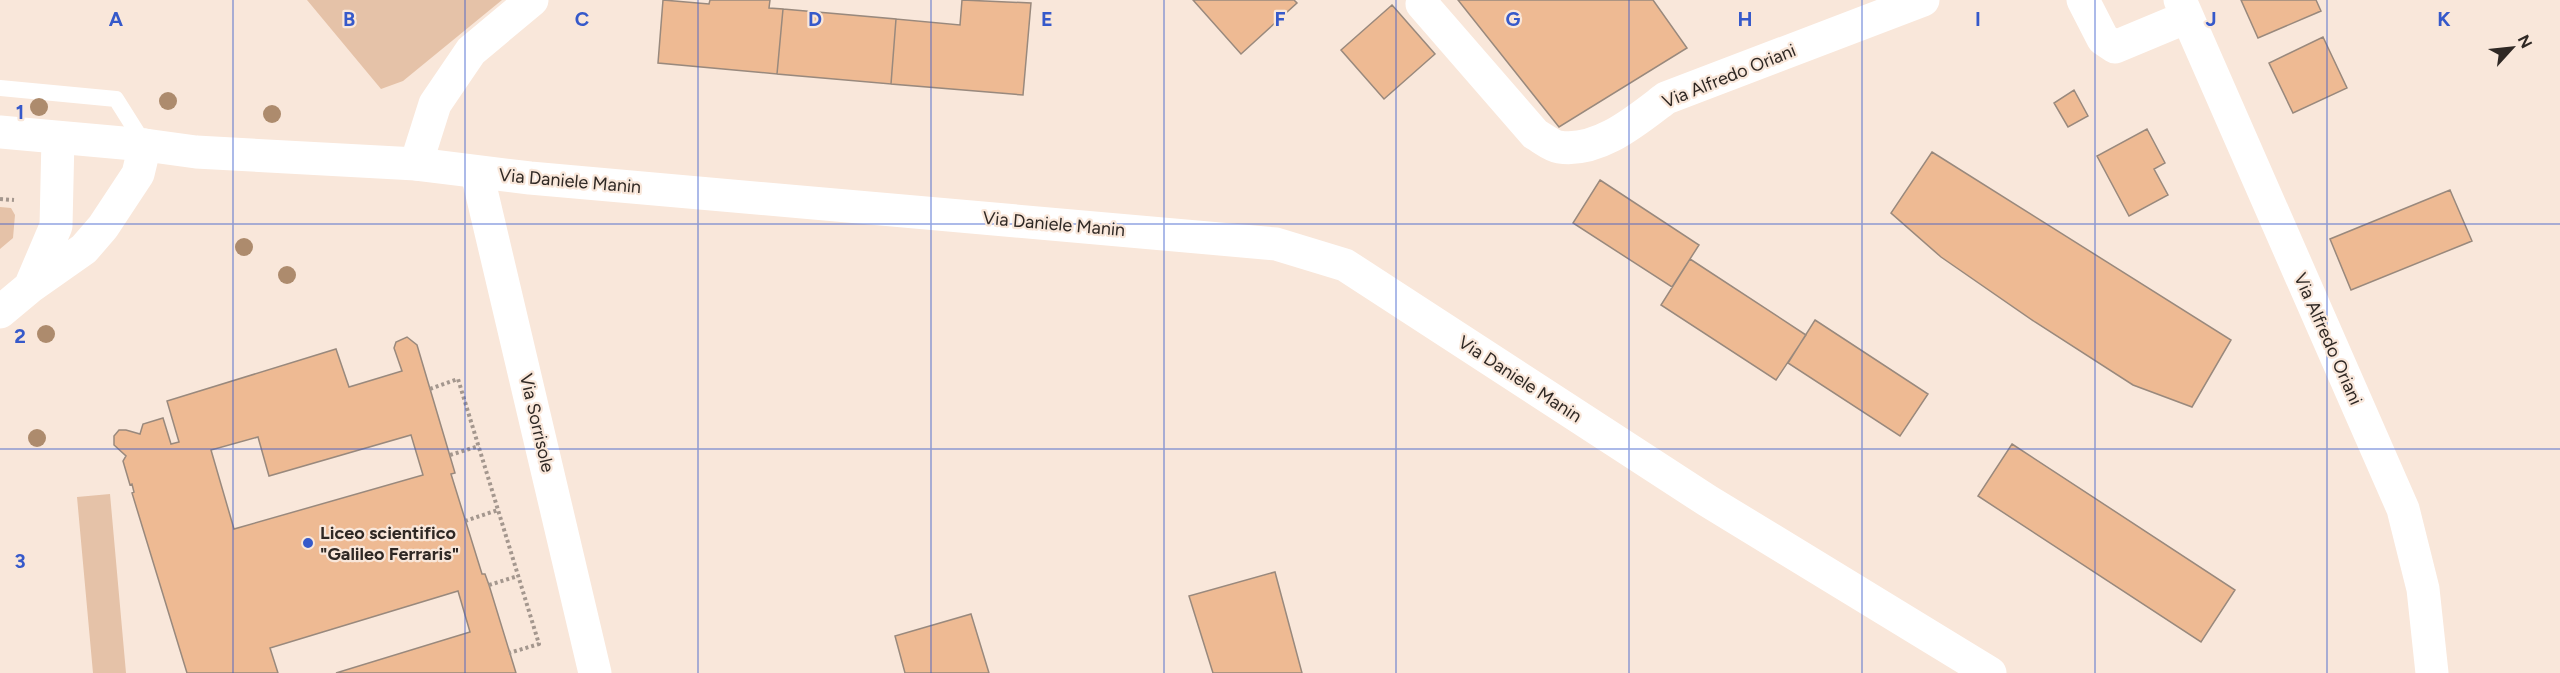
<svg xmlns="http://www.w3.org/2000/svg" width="2560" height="673" viewBox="0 0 2560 673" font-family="Figtree,sans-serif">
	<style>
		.green { fill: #e5c2a8 }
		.building { fill: #eeba93; stroke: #99897d; stroke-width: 1.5; fill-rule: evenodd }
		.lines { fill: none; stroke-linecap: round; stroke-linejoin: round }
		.path { stroke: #a4978e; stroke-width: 4; stroke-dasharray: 3 3; stroke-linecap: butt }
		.service { stroke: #fff; stroke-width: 16 }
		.minor { stroke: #fff; stroke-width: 33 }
		.secondary { stroke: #fff; stroke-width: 33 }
		.tree { fill: #ad8b6d }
		.grid { fill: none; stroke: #3659ca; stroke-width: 1.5; stroke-opacity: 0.55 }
		.poi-dot { fill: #3659ca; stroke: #f9e7da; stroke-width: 2 }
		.labels { text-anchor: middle; stroke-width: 4.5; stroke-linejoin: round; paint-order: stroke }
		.street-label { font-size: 18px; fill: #2f2824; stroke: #f9e7da }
		.poi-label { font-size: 18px; font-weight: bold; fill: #2f2824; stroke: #f9e7da; text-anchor: start }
		.grid-label { font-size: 20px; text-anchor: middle; font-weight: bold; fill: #3659ca; stroke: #f9e7da; stroke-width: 4.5; stroke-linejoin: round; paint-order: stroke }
	</style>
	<rect width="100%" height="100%" fill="#f9e7da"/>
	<!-- green -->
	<path class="green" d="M 307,0 L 502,0 L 403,81 L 381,89 Z
		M 0,207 L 11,208 L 15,215 L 13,238 L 0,249 Z
		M 110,494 L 126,673 L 93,673 L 77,497 Z"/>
	<!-- building -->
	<path class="building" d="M 663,0 L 709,4 L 710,0 L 770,0 L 769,8 L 783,9 L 777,74 L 658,63 Z
		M 962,0 L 1031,3 L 1023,95 L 891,84 L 896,19 L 960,25 Z
		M 1193,0 L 1294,0 L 1297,3 L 1241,54 Z
		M 1458,0 L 1653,0 L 1687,48 L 1559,127 Z
		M 2241,0 L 2316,0 L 2321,11 L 2258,38 Z
		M 1392,5 L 1435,54 L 1384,99 L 1341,50 Z
		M 783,9 L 896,19 L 891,84 L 777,74 Z
		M 2323,37 L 2347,88 L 2293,113 L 2269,63 Z
		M 2074,90 L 2088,116 L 2068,127 L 2054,103 Z
		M 2147,129 L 2165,163 L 2154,169 L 2168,195 L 2129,216 L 2097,156 Z
		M 1932,152 L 2231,340 L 2192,407 L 2133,385 L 2035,322 L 1941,257 L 1891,213 Z
		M 1600,180 L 1699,245 L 1672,287 L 1573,223 Z
		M 2450,190 L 2472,241 L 2351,290 L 2330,239 Z
		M 1690,259 L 1806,335 L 1776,380 L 1661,305 Z
		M 1815,320 L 1928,394 L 1900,436 L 1788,363 Z
		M 407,337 L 417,345 L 455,473 L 451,474 L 482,574 L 485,574 L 489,585 L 516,673 L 336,673 L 470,632 L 458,591 L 270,648 L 278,673 L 187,673 L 132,493 L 134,492 L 132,484 L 130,485 L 123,461 L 126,456 L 114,445 L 114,436 L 119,430 L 126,430 L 140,434 L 143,424 L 163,418 L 171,444 L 179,442 L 167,401 L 336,349 L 349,387 L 402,371 L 394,348 L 396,342 ZM 411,435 L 423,475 L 234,529 L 211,450 L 258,437 L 269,476 Z
		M 2012,444 L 2235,590 L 2201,642 L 1978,496 Z
		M 1275,572 L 1302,673 L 1213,673 L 1189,596 Z
		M 971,614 L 989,673 L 905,673 L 895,636 Z"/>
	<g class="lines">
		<!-- path -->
		<path class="path" d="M 0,199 L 14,200
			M 430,389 L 458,379 L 539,644 L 509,653
			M 450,455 L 479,446
			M 465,521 L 498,510
			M 489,585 L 518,576"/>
		<!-- service -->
		<path class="service" d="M 0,88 L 116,99 L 145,145"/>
		<!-- minor -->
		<path class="minor" d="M 2083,0 L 2103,39 L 2115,47 L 2187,17
			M 2180,0 L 2403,509 L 2423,589 L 2432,673
			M 1422,4 L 1535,134 C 1542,138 1552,146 1559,147 C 1599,153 1637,120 1666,98 L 1923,0
			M 416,164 L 435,104 L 471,51 L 532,0
			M 477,173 L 595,673
			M 30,287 L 56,226 L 58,138
			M 0,312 L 30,287 L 84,249 L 103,227 L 138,174 L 145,145"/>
		<!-- secondary -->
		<path class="secondary" d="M 0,132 L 145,145 L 196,152 L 416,164 L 530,178 L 1276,244 L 1345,265 L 1708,501 L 1990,673"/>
	</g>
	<!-- trees -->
	<g class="tree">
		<circle cx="168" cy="101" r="9"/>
		<circle cx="39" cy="107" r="9"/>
		<circle cx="272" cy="114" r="9"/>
		<circle cx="244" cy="247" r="9"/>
		<circle cx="287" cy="275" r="9"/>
		<circle cx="46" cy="334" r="9"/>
		<circle cx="37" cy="438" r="9"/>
	</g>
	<!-- grid -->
	<path class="grid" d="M 233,0 L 233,673M 465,0 L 465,673M 698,0 L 698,673M 931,0 L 931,673M 1164,0 L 1164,673M 1396,0 L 1396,673M 1629,0 L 1629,673M 1862,0 L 1862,673M 2095,0 L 2095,673M 2327,0 L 2327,673M 0,224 L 2560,224M 0,449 L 2560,449"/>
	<!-- markers -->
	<circle class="poi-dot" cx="308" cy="543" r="6"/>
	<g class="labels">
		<!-- street labels -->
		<g class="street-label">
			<text transform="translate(1729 76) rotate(-22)" y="6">Via Alfredo Oriani</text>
			<text transform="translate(570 181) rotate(5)" y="6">Via Daniele Manin</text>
			<text transform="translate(1054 224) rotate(5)" y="6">Via Daniele Manin</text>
			<text transform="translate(2328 339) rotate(66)" y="6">Via Alfredo Oriani</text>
			<text transform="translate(1520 379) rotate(33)" y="6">Via Daniele Manin</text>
			<text transform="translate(537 423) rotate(77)" y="6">Via Sorrisole</text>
		</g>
		<!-- poi labels -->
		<g class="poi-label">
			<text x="320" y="539">Liceo scientifico<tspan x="320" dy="21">"Galileo Ferraris"</tspan></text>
		</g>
	</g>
	<g class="grid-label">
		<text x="116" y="26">A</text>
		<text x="349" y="26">B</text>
		<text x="582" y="26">C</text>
		<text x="815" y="26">D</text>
		<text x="1047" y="26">E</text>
		<text x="1280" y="26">F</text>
		<text x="1513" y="26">G</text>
		<text x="1745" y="26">H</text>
		<text x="1978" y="26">I</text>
		<text x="2211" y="26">J</text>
		<text x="2444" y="26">K</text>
		<text x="20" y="119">1</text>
		<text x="20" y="343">2</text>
		<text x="20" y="568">3</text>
	</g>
	<!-- north arrow -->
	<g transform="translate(2512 48) rotate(63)" stroke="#f9e7da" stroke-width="4.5" paint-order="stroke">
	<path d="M0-4.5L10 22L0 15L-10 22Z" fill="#2f2824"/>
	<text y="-9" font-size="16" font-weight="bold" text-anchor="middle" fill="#2f2824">N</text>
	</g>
</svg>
